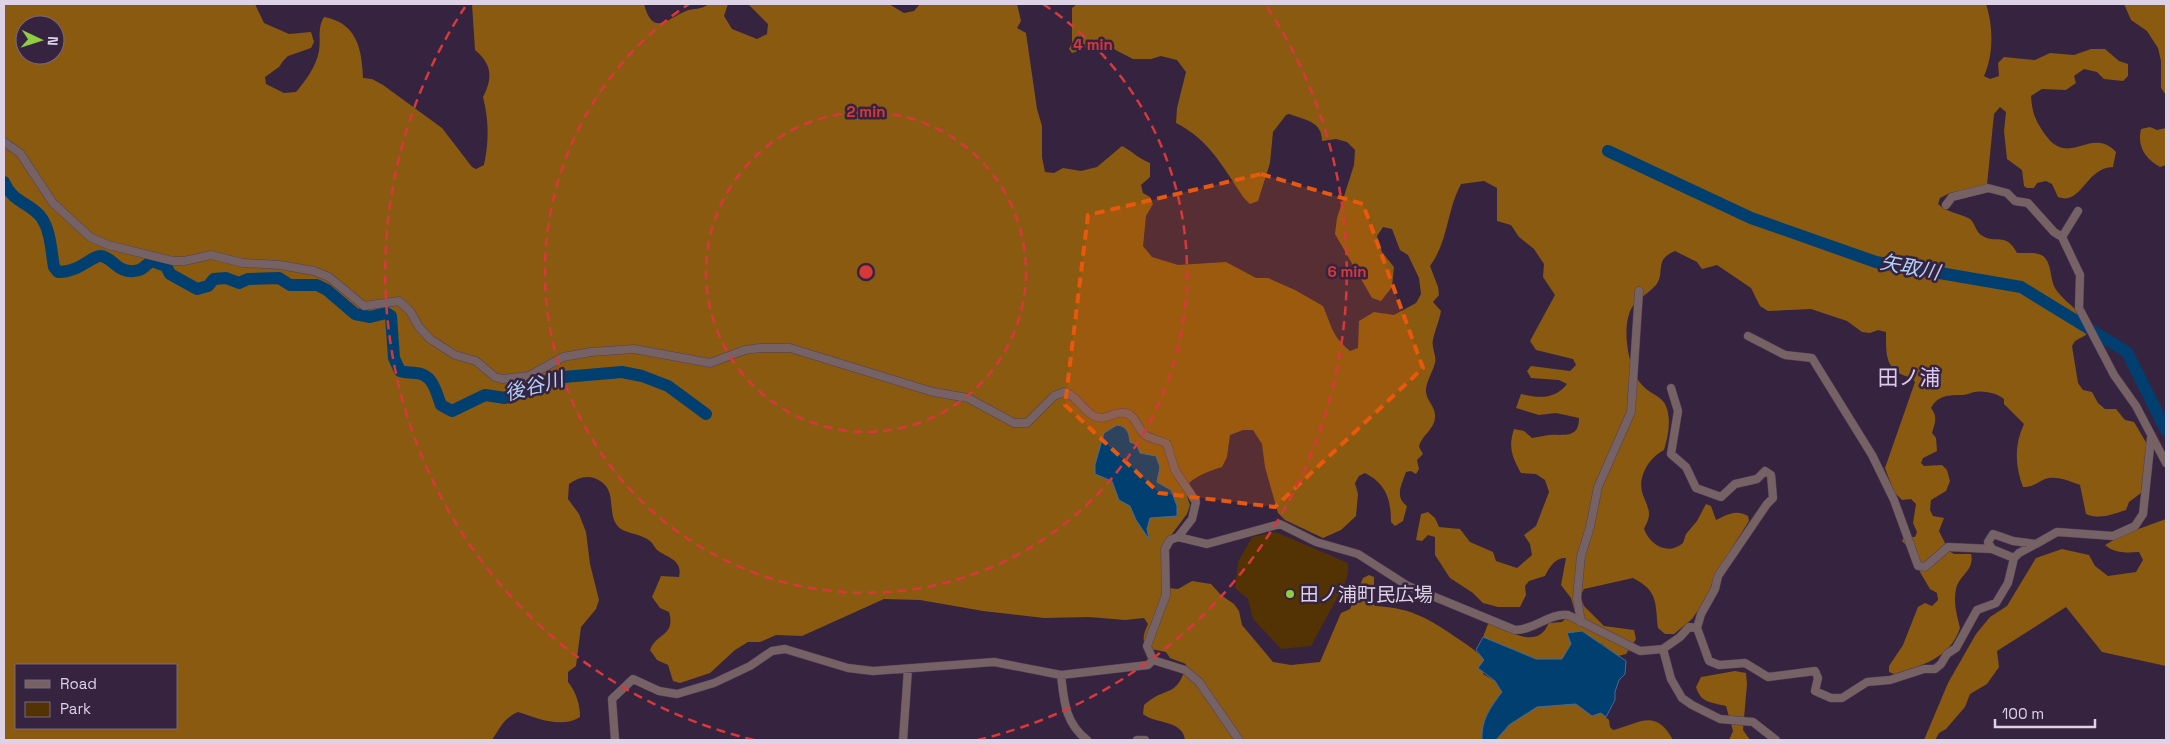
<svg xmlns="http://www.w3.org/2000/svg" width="2170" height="744" viewBox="0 0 2170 744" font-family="'Space Grotesk','Noto Sans JP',sans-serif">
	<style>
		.green { fill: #533303 }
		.forest { fill: #8a5a11; fill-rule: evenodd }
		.water { fill: #023f71; stroke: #446b94 }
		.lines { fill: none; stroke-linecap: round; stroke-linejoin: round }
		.river { stroke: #023f71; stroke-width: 12 }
		.street-casing { stroke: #503f5b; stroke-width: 9 }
		.street { stroke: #766264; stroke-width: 8 }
		.marked { fill: #e8590c; fill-opacity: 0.2; stroke: #e8590c; stroke-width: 4; stroke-dasharray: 10 6; stroke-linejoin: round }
		.ring { fill: none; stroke: #d7393b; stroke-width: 2.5; stroke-dasharray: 9 6 }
		.poi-dot { fill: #8fcd42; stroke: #352340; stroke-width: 2 }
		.labels { text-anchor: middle; stroke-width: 5; stroke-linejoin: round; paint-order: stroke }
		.poi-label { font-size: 19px; fill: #ded3e6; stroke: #352340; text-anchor: start }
		.water-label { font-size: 20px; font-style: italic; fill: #afd2f7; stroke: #352340 }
		.quarter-label { font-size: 21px; fill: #ddc7ed; stroke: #352340 }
		.centre { fill: #d7393b; stroke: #352340; stroke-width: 2.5 }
		.ring-label { font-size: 15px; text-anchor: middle; font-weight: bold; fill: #d7393b; stroke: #352340; stroke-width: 5; stroke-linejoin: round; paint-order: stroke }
	</style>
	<rect width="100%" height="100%" fill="#352340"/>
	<!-- green -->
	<path class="green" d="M 1276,532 L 1348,563 L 1348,573 L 1345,583 L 1311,646 L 1281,649 L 1253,619 L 1248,599 L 1235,588 L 1238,562 L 1252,537 Z"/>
	<!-- forest -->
	<path class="forest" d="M 4,4 L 255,4 L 264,23 L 289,34 L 311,32 L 314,42 L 311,48 L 288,56 L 283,61 L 279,67 L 265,77 L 266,84 L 284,93 L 296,92 C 306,80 316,67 319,51 C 321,39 317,28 324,17 C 357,23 362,49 363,78 L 372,79 L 383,85 L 442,128 L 472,167 L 476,169 L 484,165 C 489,141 489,121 483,97 C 493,78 492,64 475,50 L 472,4 L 644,4 C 653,38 668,18 686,11 C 693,8 702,10 708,4 L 728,4 L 724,16 L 732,29 L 757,39 L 767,34 L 768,24 L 748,4 L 889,4 L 904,13 L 914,11 L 920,4 L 1017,4 L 1021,21 L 1017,28 L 1026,33 L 1037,109 L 1042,126 L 1042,157 L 1045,172 L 1054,173 L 1063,168 L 1081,171 L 1097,167 L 1122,146 C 1132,151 1139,159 1150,163 L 1150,177 L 1141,185 L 1143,193 L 1150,197 L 1153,204 L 1146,216 L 1143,246 L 1152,257 L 1178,265 L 1226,262 L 1256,278 L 1268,278 L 1295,290 L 1323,306 C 1332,327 1332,336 1350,351 L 1358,348 L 1359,321 L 1374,312 L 1394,315 L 1416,303 L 1421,294 L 1419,278 L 1408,255 L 1400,250 L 1392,229 L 1383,227 L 1377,236 L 1382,252 L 1394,267 L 1392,287 L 1381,301 L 1372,298 L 1335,234 L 1337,218 L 1354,165 L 1355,150 L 1347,142 L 1336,139 L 1322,141 C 1322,121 1305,120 1289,114 L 1286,115 L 1273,132 L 1270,163 L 1258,201 L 1250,204 L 1244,198 C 1224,169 1210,140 1176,123 L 1177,108 L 1186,72 L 1177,60 L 1161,56 L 1151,59 L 1133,59 L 1102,43 L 1072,53 L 1069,49 L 1072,43 L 1072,8 L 1077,4 L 1986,4 C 1993,25 1994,55 1984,76 L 1990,79 L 1999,76 L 1998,63 L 2004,57 L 2035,60 L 2050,53 L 2074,55 L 2091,49 L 2105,49 L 2119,61 L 2128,64 L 2128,76 L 2123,81 L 2104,79 L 2097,72 L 2084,69 L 2074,76 L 2076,83 L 2066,90 L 2042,89 L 2031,96 C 2032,112 2035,120 2044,133 C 2069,170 2091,125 2116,152 L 2113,167 C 2085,168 2082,206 2058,197 L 2052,184 L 2046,181 L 2037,183 L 2034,188 L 2027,188 L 2024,186 L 2022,170 L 2007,159 L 2004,131 L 2006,112 L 2000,107 L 1994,114 L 1987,185 L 1950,193 L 1940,198 L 1938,204 C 1947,213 1960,213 1970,219 C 1975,223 1976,232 1981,235 C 1995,245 2006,231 2017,253 C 2025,253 2037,252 2043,256 C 2053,264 2049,281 2057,291 C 2068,306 2088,313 2086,335 L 2075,341 L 2072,346 L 2078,383 L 2083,390 L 2092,392 L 2098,403 L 2105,409 L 2116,409 L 2125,420 L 2134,422 L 2147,444 L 2141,493 L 2129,502 L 2126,510 C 2113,514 2100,520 2086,514 L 2080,485 C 2070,481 2056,475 2045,479 C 2037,483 2032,487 2023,487 C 2015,466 2014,445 2024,424 L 2004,404 L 2004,399 C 1998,393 1982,390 1974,392 C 1970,393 1966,395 1962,395 C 1949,395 1938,395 1931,408 C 1938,417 1935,423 1932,433 L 1936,438 L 1937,451 L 1923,458 L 1921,463 L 1924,466 L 1942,465 L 1947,470 L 1950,481 L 1946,491 L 1931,500 L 1930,510 L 1933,516 L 1944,518 L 1939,531 L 1949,551 L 1954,554 L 1971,554 C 1975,570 1959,575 1956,589 C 1953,603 1957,615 1960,628 C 1950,658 1922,666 1894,674 L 1889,672 L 1889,666 L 1903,645 L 1918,607 L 1925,603 L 1932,606 L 1938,600 L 1937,593 L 1930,589 L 1920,572 L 1920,560 L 1902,541 L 1904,536 L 1915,537 L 1917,532 L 1913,523 L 1916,504 L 1911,499 L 1902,500 L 1894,492 L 1885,468 L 1915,382 L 1912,378 C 1885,371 1886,357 1886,332 L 1878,330 L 1870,333 L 1862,332 L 1847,321 L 1811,309 L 1768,311 L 1760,306 L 1751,288 L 1717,265 L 1702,269 L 1697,262 L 1675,251 C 1653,260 1666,272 1656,285 C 1649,293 1639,298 1633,306 C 1620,324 1628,371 1643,386 C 1651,395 1664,396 1667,409 C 1671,422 1668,437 1664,450 C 1650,457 1638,475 1642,492 C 1644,499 1649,507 1649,514 C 1649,520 1646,524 1644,529 C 1650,545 1668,556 1683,543 L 1686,534 L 1697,521 L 1706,504 L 1711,506 L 1716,520 C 1727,515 1735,509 1748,516 L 1749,521 L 1715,575 L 1708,596 L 1692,619 L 1674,634 L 1665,634 L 1658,628 C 1655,604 1659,591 1633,578 L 1584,589 L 1580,596 L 1584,606 L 1604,626 L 1634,630 L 1636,639 L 1626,654 L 1618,656 L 1601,643 L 1571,644 L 1562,659 L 1536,659 L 1483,637 L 1488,624 L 1492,623 C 1505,629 1529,645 1542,633 C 1545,631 1547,626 1549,623 L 1562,622 L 1566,618 L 1576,616 L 1571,598 L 1561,585 L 1566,558 C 1555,557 1549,568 1545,576 L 1529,581 L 1525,586 L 1526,595 L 1520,607 L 1498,607 L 1483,603 L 1473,593 L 1450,578 L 1435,555 L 1435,537 L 1428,535 L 1422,541 L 1416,540 L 1421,514 L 1428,512 L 1435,518 L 1439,527 L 1460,529 L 1470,542 L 1493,552 L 1496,561 L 1517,568 L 1532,555 L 1530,544 L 1524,535 L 1536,526 L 1549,492 L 1545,480 L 1536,474 L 1521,473 C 1512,457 1508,447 1514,429 L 1524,431 L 1532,438 C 1538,437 1543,436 1549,435 C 1564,434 1579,439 1579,418 L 1556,413 L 1539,415 L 1516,408 L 1521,394 C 1538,398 1555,400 1567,384 L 1559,380 L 1531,378 L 1527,371 L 1531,366 L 1570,371 L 1576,365 L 1573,359 L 1536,350 L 1530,341 L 1555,295 L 1543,277 L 1544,264 L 1534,249 L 1519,237 L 1511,225 L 1497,221 L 1497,188 L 1484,181 L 1461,184 C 1446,212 1449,240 1430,266 L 1438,287 L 1439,295 L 1433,302 L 1441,311 C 1439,322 1435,330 1433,340 C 1431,347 1437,356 1435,363 C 1433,371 1427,380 1426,389 C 1425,400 1436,406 1435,417 C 1435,429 1421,436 1419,447 L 1423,454 L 1417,460 L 1419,469 L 1416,474 L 1411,471 L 1406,472 C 1402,484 1394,497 1407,506 L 1403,521 L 1395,526 L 1391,522 C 1391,499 1386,484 1365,473 L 1359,476 L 1355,483 L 1358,494 L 1356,516 L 1341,530 L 1323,538 L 1285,520 L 1278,513 L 1265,467 L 1262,444 L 1253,430 L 1243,430 L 1230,435 L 1227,457 L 1222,467 C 1206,472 1195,476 1184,488 L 1190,505 L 1187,514 L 1163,546 L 1168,588 L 1178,589 L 1192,581 L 1211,584 L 1221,595 L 1234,604 L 1239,611 L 1242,625 L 1273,662 L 1291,665 L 1320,662 L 1341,613 L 1350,609 L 1363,578 L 1369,575 L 1374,577 L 1374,585 L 1368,599 L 1375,606 C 1413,608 1429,619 1460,640 C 1470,647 1477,651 1484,660 L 1483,674 L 1495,681 L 1502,692 C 1490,708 1481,720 1482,740 L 1185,740 C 1183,720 1155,724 1143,714 L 1144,705 C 1166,685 1178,699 1186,664 L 1170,658 L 1166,652 L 1147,648 C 1141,640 1144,633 1148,624 L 1144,618 L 1125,620 L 1089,617 L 1044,618 L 983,611 L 920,600 L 884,599 L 802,636 L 776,635 L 760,642 L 748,642 L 735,650 L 710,673 L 680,683 L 673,681 L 668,665 L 657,660 L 650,650 C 656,633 676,636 669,612 L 660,608 L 652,597 L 661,576 L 679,577 C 683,560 668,558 657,550 C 654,547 653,543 650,541 C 642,534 629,534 621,529 C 603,516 622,488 594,478 C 585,475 576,479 569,484 L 568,499 L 579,514 L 586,532 L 590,564 L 599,600 L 596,609 L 581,627 L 576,666 L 568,672 L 568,682 C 576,692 580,704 580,717 C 561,729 537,718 518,712 C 504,718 500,728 492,740 L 4,740 ZM 25,25 L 55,25 L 55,55 L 25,55 ZM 16,665 L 176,665 L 176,728 L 16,728 Z
		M 2124,4 L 2166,4 L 2166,95 L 2161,88 L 2161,61 L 2158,48 L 2147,31 L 2131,20 Z
		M 2150,127 L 2157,130 L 2166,128 L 2166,165 L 2160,167 C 2145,158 2137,147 2141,129 Z
		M 2166,519 L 2166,666 L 2102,652 L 2066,607 L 1997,651 L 1999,667 L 1987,684 L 1970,694 L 1965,707 L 1946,729 L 1939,733 L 1935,740 L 1924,740 L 1948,683 L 1976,634 L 1990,617 L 2007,606 L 2036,558 L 2062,549 L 2089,555 L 2095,566 L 2108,576 L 2136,572 L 2143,560 L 2139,552 C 2126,553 2114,553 2105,545 L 2122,535 Z
		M 1735,671 L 1746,673 L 1747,684 L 1743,730 L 1750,740 L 1729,740 L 1733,731 L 1726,706 C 1710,702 1701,703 1696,687 L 1701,677 Z
		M 1569,703 L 1576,704 L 1592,716 L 1601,713 L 1609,720 L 1610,727 L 1613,730 C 1639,724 1655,707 1673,740 L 1496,740 C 1506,728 1520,713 1537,707 C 1546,704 1559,706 1569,703 Z"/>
	<!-- water -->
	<path class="water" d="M 1117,425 C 1127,426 1129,433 1130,442 L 1137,445 L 1140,453 L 1156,456 L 1160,467 L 1157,482 L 1171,490 L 1177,506 L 1177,516 L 1150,518 L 1147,529 L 1149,539 L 1136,520 L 1130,506 L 1119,500 L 1112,481 L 1095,474 L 1095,465 L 1104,433 Z
		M 1582,631 L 1626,661 L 1625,674 L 1619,680 L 1615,692 L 1615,700 L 1606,717 L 1601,713 L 1592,716 L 1576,704 L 1537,707 L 1509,725 L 1496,740 L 1482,740 C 1481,720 1490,708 1502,692 L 1495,681 L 1478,668 L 1484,660 L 1476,650 L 1483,637 L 1536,659 L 1562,659 L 1571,644 L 1567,633 Z"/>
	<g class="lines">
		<!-- river -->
		<path class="river" d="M 1608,151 L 1751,218 L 1876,262 L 2021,287 L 2127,352 L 2166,430
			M 4,182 C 12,202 30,203 41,217 C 51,231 51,251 54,267 L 58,272 C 78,273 93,255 101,256 C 113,257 118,276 139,270 C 143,269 148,263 152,261 L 166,266 L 170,274 L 197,289 L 208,286 L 214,279 L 226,278 L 239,283 L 248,279 L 279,278 L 290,285 L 317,285 L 327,290 L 355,314 L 370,317 L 386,313 L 391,316 L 394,358 L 400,371 C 406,373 410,372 416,373 C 433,374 436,392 441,405 L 452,411 L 485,395 L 505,398 L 518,391 L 535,388 L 552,378 L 622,372 L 642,376 L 668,386 L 706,414"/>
		<!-- street casing -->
		<g class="street-casing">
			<path id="street" d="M 4,142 L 20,153 L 53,203 L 90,237 L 108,245 L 173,261 L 184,261 L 211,255 L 243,263 L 280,265 L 314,271 L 329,277 L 364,306 L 399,301 L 410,311 L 419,327 L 430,339 L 455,355 L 476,361 L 495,377 L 502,379 L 529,376 L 563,357 L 591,352 L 634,349 L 710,363 L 745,350 L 760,348 L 790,348 L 933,392 L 968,398 L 1014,423 L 1027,423 L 1054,396 L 1064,392 C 1078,396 1082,410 1094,416 C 1105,422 1114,411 1125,413 C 1135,415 1137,426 1143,433 C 1149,440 1160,439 1167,444 L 1175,470 L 1196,502 L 1192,519 L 1178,537 L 1170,540 L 1165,549 L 1166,595 L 1147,646 L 1153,660
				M 1946,205 L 1952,197 L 1988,188 L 2007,193 L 2015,201 L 2028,203 L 2054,232 L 2062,237 L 2080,275 L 2079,308 L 2114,375 L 2136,406 L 2166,463
				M 2062,237 L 2078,211
				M 1671,388 L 1678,411 L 1671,454 L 1686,467 L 1696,488 L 1721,497 L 1735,484 L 1757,479 L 1765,471 L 1771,475 L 1773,498 L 1767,504 L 1718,576 L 1715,589 L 1701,614 L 1697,628 L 1709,661 L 1719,665 L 1745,663 L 1768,677 L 1815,671 L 1818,678 L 1815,691 L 1831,698 L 1842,698 L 1867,682 L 1890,680 L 1924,669 L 1935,669 L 1941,664 L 1947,654 L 1956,648 L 1977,610 L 1996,603 L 2008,583 L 2014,558 L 1992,549 L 1948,547 L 1925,567 L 1918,566 L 1894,500 L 1872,455 L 1812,358 L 1785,355 L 1748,336
				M 1178,537 L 1207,544 L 1280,524 L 1316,542 L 1358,554 L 1408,586 L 1515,630 C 1535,630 1549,613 1568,615 L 1640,651 L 1663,649 L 1680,637 L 1689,627 L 1697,628
				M 1992,549 L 1988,542 L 1993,534 L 2013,541 L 2036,544 L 2057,532 L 2113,536 L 2135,526 L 2143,514 L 2151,438
				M 2014,558 L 2019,553 L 2034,545
				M 1581,622 L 1577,598 L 1581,556 L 1590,527 L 1598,487 L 1631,412 L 1639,291
				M 1663,649 L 1671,679 L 1682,698 L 1692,705 L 1720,719 L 1753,722 L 1776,740
				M 1153,660 L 1185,670 L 1199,682 L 1239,740
				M 1061,675 C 1064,701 1065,723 1087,740
				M 615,740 L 612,699 L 633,679 L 659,691 L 677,694 L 714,683 L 750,666 L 772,651 L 785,649 L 848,668 L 873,671 L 994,662 L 1061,675 L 1148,665 L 1153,660
				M 903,740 L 908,669
				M 1137,740 L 1145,740"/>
		</g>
		<!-- street -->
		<use href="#street" class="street"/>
	</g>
	<!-- marked area -->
	<path class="marked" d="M 1261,174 L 1363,204 L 1423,368 L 1275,507 L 1159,493 L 1065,405 L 1088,215 Z"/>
	<!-- distance rings -->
	<g class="ring">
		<circle cx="866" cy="272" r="160"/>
		<path d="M1043 4A321 321 0 1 1 689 4"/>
		<path d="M754 740A481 481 0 0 1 465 7M1267 7A481 481 0 0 1 978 740"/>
	</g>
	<!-- markers -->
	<circle class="poi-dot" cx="1290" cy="594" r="5"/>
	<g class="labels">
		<!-- poi labels -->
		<g class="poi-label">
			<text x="1300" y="601">田ノ浦町民広場</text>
		</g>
		<!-- water labels -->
		<g class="water-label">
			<text transform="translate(1910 267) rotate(11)" y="7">矢取川</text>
			<text transform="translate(534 386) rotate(-15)" y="7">後谷川</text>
		</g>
		<!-- quarter labels -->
		<g class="quarter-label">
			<text x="1909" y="385">田ノ浦</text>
		</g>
	</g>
	<circle cx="866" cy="272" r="8" class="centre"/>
	<g class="ring-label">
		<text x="1093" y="50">4 min</text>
		<text x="866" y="117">2 min</text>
		<text x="1347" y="277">6 min</text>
	</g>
	<!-- border -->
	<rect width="2170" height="744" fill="none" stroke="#ded3e6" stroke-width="10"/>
	<!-- legend -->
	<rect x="15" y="664" width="162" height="65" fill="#352340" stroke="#796982"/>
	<rect x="25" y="680" width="25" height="8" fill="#766264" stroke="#796982"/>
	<text x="60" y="689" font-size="15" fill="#ded3e6">Road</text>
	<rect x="25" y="702" width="25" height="15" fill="#533303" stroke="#796982"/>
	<text x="60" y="714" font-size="15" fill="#ded3e6">Park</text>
	<!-- north arrow -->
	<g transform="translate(40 40) rotate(94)"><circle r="24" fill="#352340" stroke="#796982"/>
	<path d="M0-4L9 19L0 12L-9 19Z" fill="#8fcd42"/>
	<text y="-8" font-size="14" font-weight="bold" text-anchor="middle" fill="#ded3e6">N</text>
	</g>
	<!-- scale -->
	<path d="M1995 719v8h100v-8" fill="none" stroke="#ded3e6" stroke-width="2.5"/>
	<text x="2002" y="719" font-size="15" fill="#ded3e6" stroke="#352340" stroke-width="4" paint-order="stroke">100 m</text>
</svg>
